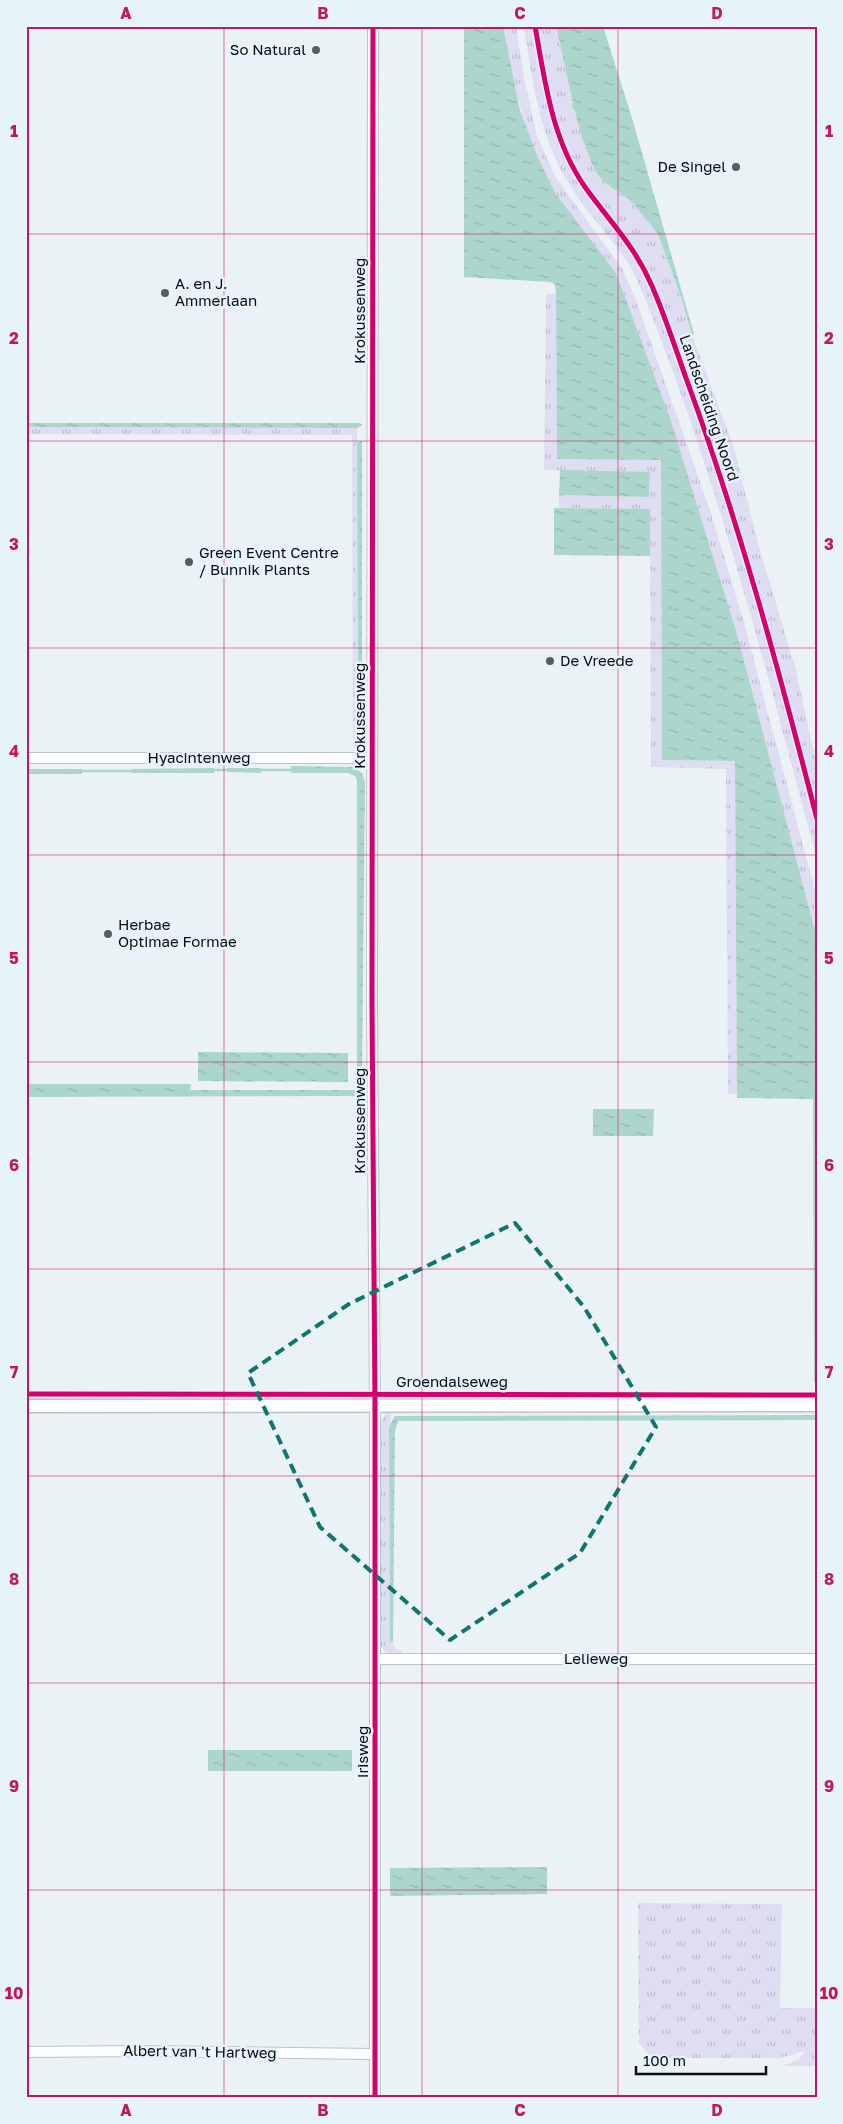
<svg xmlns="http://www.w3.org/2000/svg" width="843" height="2124" viewBox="0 0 843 2124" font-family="'Golos Text',sans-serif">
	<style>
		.grass { fill: url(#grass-tufts) }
		.water { fill: url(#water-ripples) }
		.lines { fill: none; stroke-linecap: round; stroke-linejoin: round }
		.stream { stroke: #acd6cc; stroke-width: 2.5 }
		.minor-casing { stroke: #bdc2c6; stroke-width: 12 }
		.tertiary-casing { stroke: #bdc2c6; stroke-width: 15 }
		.minor { stroke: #fcfdfe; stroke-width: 10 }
		.tertiary { stroke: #fcfdfe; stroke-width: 12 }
		.cycleway-casing { stroke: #e7f3fb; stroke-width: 8 }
		.cycleway { stroke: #d6006c; stroke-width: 5 }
		.marked { fill: none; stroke: #0f766e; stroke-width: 4; stroke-dasharray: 10 6; stroke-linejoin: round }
		.grid { fill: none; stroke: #c2185b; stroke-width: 1; stroke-opacity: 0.55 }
		.poi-dot { fill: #575c5f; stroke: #e7f3fb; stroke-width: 2 }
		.labels { text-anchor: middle; stroke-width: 5; stroke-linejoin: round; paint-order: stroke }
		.poi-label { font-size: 15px; fill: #080c0e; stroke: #e7f3fb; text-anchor: start }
		.street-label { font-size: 15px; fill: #080c0e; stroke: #e7f3fb }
		.neatline { fill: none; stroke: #c2185b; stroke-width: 2 }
		.grid-label { font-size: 16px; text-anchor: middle; font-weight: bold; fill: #c2185b }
	</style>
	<defs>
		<pattern id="grass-tufts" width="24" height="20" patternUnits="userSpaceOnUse" patternTransform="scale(1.25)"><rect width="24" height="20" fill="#deddf2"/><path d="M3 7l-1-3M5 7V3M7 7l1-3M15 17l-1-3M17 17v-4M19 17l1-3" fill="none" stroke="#bdbcce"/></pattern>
		<pattern id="water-ripples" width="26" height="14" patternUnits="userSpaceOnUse" patternTransform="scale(1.25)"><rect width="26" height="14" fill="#acd6cc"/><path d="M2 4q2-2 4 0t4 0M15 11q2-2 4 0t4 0" fill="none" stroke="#92b6ae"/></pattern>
	</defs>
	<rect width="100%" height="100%" fill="#ebf2f6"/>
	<!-- grass -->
	<path class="grass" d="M 503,26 L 516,26 L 524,78 L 537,136 L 556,178 L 623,270 L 636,300 L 710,510 L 743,619 L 817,898 L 817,938 L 737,634 L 580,226 C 571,215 561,204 554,192 C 525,141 514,83 503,26 Z
		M 524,26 L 533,26 C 542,81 550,135 580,183 C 593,203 610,221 625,240 C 635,255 643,271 651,287 L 701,426 L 759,609 L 817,829 L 817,860 C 767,673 719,484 647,304 C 642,290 636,276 628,263 C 610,236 586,212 569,184 C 540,137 532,81 524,26 Z
		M 538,26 L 556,26 L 574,108 L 581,135 L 592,164 L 598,175 L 608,185 L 630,200 L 658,234 L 680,294 L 692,335 L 734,448 L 759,547 L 796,670 L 812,744 L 817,757 L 817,807 C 770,630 722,452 654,282 C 637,239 600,210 579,171 C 554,126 547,76 538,26 Z
		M 546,294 L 556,294 L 557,458 L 661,460 L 662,760 L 735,761 L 737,1094 L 728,1094 L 726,769 L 651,767 L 650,510 L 559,508 L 559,495 L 649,497 L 650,473 L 544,470 Z
		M 26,427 L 357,428 L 357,746 L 353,746 L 352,435 L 26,434 Z
		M 392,1410 L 389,1429 L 390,1638 L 396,1650 L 402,1650 L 402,1654 C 391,1655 383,1654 379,1642 L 380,1424 L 386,1413 Z
		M 638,1903 L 782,1904 L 780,2008 L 817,2008 L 817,2066 L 782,2066 L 798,2060 L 805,2051 L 780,2058 L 653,2058 L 639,2044 Z"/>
	<!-- water -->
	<path class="water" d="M 464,26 L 503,26 L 520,110 L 538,158 L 555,193 L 616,273 L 670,418 L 737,634 L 817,938 L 817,1382 L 814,1382 L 813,1099 L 737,1098 L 735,761 L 662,760 L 661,460 L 557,459 L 556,294 L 555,285 L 551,282 L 464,277 Z
		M 556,26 L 603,26 L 632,118 L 694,334 L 692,335 L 680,294 L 658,234 L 630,200 L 608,185 L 598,175 L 592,164 L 581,135 L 574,108 Z
		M 26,423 L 360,423 L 362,425 L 357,428 L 26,427 Z
		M 362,441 L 362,746 L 358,747 L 357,442 Z
		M 560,470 L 650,472 L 649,497 L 559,495 Z
		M 554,508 L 650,509 L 650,556 L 554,555 Z
		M 291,766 L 352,767 L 362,773 L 365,782 L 362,1074 L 357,1074 L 357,781 L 355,776 L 348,773 L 291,773 Z
		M 214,768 L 214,773 L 131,773 L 132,769 Z
		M 227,768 L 261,768 L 261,773 L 227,772 Z
		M 26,769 L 82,769 L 82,774 L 26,774 Z
		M 198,1052 L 348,1053 L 348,1082 L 198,1081 Z
		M 26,1084 L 191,1084 L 190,1090 L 361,1090 L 361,1093 L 364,1093 L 364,1096 L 26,1097 Z
		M 593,1109 L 654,1109 L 653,1136 L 593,1136 Z
		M 817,1415 L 817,1420 L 398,1421 L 395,1431 L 393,1642 L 390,1641 L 389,1429 L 390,1424 L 395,1416 Z
		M 208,1750 L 352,1750 L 352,1771 L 208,1771 Z
		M 547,1867 L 547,1894 L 390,1896 L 390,1868 Z"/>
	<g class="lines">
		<!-- stream -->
		<path class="stream" d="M 214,770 L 227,770
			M 261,770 L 291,770
			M 82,771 L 131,771"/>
		<!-- minor casing -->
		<g class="minor-casing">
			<path id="minor" d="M 373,26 L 372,1004 L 375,1405 L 375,2098
				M 26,758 L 372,758
				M 376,1659 L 817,1659
				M 26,2052 L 141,2051 L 374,2054"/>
		</g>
		<!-- tertiary casing -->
		<g class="tertiary-casing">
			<path id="tertiary" d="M 26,1406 L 817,1405"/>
		</g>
		<!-- minor -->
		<use href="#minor" class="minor"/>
		<!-- tertiary -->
		<use href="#tertiary" class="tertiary"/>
		<!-- cycleway casing -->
		<g class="cycleway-casing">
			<path id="cycleway" d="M 373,26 L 372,1004 L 375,1405 L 375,2098
				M 535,26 C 545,82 552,140 585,187 C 610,222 635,246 652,286 C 665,316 675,347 686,378 C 739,522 779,670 817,819
				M 26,1394 L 817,1395"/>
		</g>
		<!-- cycleway -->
		<use href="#cycleway" class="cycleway"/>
	</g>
	<!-- marked area -->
	<path class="marked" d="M 515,1223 L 584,1307 L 656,1427 L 580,1553 L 450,1640 L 320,1527 L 248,1373 L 349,1304 Z"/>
	<!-- grid -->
	<path class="grid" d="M 224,26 L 224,2098M 422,26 L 422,2098M 618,26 L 618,2098M 26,234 L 817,234M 26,441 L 817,441M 26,648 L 817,648M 26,855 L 817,855M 26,1062 L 817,1062M 26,1269 L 817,1269M 26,1476 L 817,1476M 26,1683 L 817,1683M 26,1890 L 817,1890"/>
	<!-- markers -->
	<g class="poi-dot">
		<circle cx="316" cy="50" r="5"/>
		<circle cx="736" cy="167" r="5"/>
		<circle cx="165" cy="293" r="5"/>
		<circle cx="189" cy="562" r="5"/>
		<circle cx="550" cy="661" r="5"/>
		<circle cx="108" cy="934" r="5"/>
	</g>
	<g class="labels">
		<!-- poi labels -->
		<g class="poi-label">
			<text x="306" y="55" text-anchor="end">So Natural</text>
			<text x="726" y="172" text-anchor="end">De Singel</text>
			<text x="175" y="289">A. en J.<tspan x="175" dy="17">Ammerlaan</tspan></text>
			<text x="199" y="558">Green Event Centre<tspan x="199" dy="17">/ Bunnik Plants</tspan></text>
			<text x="560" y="666">De Vreede</text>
			<text x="118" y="930">Herbae<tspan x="118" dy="17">Optimae Formae</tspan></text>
		</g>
		<!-- street labels -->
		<g class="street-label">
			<text transform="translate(360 311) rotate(-90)" y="5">Krokussenweg</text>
			<text transform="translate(709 408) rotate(71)" y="5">Landscheiding Noord</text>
			<text transform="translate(360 716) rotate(-90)" y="5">Krokussenweg</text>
			<text x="199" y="763">Hyacintenweg</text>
			<text transform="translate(360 1121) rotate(-90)" y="5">Krokussenweg</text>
			<text x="452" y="1387">Groendalseweg</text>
			<text x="596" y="1664">Lelieweg</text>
			<text transform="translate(363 1752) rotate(-90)" y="5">Irisweg</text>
			<text transform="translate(200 2052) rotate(1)" y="5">Albert van 't Hartweg</text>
		</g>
	</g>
	<!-- border -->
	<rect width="843" height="2124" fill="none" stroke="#e7f3fb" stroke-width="55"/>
	<!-- scale -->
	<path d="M636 2066v8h130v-8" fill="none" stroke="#080c0e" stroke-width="2.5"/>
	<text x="643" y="2066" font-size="15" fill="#080c0e" stroke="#e7f3fb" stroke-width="4" paint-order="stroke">100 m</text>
	<rect x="28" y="28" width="788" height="2068" class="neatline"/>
	<g class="grid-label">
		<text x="126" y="19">A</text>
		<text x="323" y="19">B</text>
		<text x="520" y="19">C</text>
		<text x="717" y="19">D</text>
		<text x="14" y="137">1</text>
		<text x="829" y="137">1</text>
		<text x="14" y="344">2</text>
		<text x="829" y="344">2</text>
		<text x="14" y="550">3</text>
		<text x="829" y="550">3</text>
		<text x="14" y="757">4</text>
		<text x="829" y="757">4</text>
		<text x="14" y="964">5</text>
		<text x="829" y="964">5</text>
		<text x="14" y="1171">6</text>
		<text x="829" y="1171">6</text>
		<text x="14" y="1378">7</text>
		<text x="829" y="1378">7</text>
		<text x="14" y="1585">8</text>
		<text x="829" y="1585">8</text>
		<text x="14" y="1792">9</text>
		<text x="829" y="1792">9</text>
		<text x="14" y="1999">10</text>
		<text x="829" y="1999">10</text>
		<text x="126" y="2116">A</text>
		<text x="323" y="2116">B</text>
		<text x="520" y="2116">C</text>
		<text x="717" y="2116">D</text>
	</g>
</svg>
